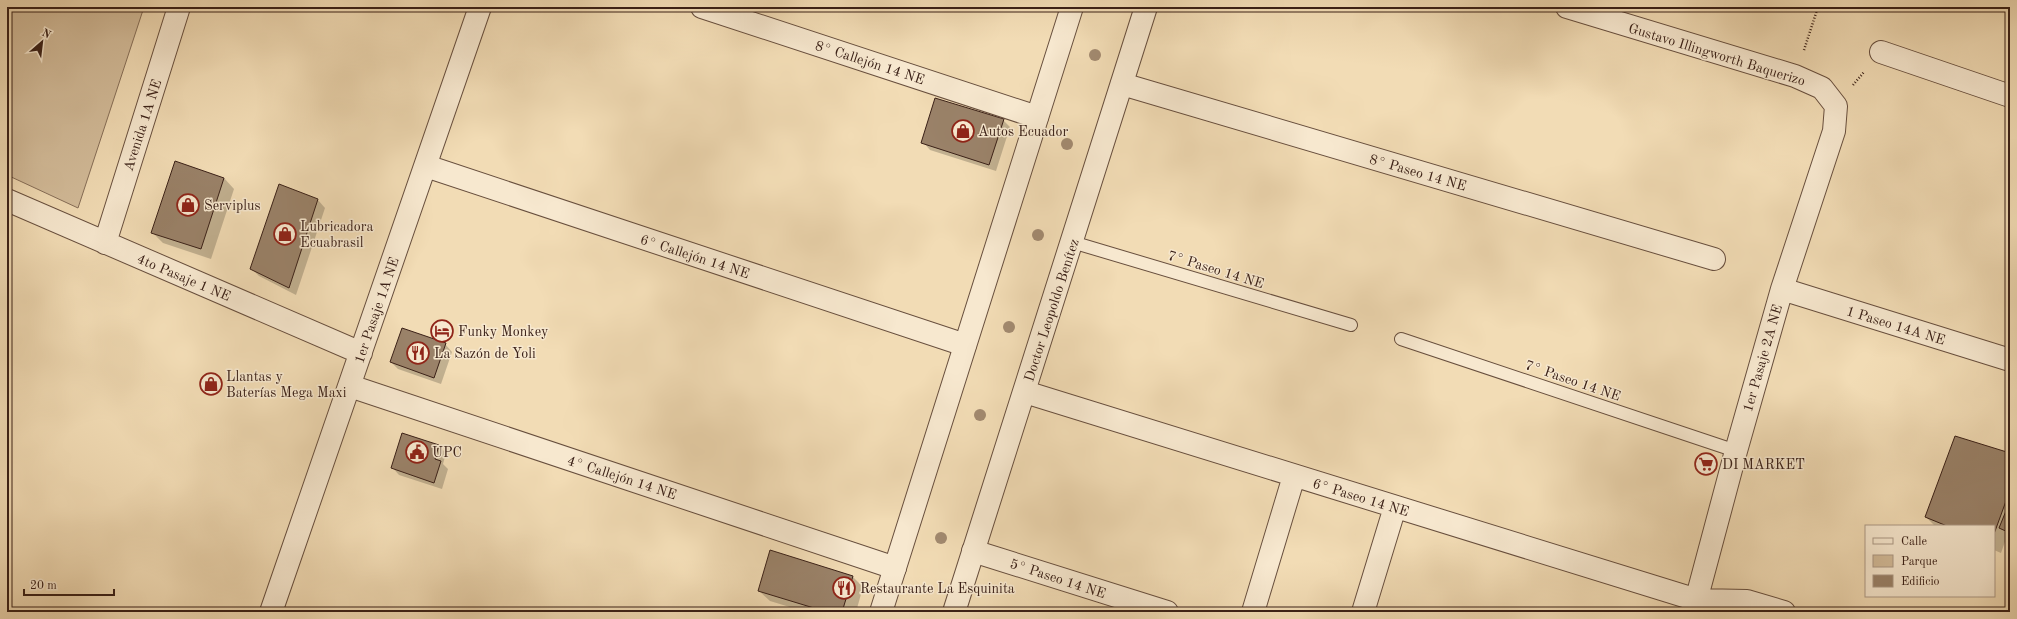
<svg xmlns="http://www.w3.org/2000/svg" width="2017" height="619" viewBox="0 0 2017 619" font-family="'Old Standard TT',serif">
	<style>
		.green { fill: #d3bc9a; stroke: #866e58 }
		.shadow { fill: #0003 }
		.building { fill: #9a8269; stroke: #3a2017 }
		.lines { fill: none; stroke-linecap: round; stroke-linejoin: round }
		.service-casing { stroke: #684f3e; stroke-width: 14 }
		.minor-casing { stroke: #684f3e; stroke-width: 24 }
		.tertiary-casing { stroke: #684f3e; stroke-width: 24 }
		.path { stroke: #3a2017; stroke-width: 2.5; stroke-dasharray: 1 2; stroke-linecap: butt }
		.service { stroke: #f7e8cf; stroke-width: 12 }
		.minor { stroke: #f7e8cf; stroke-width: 22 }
		.tertiary { stroke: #f7e8cf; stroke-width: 22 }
		.tree { fill: #a28a70 }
		.labels { text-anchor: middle; stroke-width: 3; stroke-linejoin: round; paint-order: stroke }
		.street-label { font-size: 14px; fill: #3a2017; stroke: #f7e8cf }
		.poi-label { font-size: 14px; fill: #3a2017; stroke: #f7e8cf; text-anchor: start }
	</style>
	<rect width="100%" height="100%" fill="#f2dcb5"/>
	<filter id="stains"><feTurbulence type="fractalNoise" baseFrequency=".005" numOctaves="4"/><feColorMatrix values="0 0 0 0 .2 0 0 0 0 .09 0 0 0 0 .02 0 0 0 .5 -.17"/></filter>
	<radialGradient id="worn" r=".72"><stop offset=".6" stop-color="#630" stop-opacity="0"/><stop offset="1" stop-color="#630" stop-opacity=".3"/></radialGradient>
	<!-- green -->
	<path class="green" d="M 7,7 L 144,7 L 78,208 L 7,175 Z"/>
	<!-- shadow -->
	<path class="shadow" d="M 1003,120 L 1010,127 L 996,171 L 930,150 L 923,142 Z
		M 224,178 L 234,189 L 211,259 L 163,243 L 153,233 Z
		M 280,186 L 318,200 L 325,208 L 296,295 L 259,276 L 252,269 Z
		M 445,344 L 452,352 L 441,384 L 398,369 L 391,362 Z
		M 403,434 L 439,446 L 446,453 L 443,464 L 448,469 L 442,489 L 399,475 L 392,467 Z
		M 2010,454 L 2010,534 L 2008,533 L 2001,553 L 1994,550 L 1994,526 L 1935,526 L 1926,517 Z
		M 771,552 L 853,577 L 863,587 L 856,612 L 806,612 L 770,601 L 759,591 Z"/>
	<!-- building -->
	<path class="building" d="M 935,98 L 1004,119 L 989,165 L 921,143 Z
		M 175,161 L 224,178 L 201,249 L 151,233 Z
		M 279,184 L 318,199 L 289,288 L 250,269 Z
		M 402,328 L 446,343 L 434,378 L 390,362 Z
		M 402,433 L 439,445 L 435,459 L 441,461 L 434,483 L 391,468 Z
		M 1955,436 L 2010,453 L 2010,490 L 1994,534 L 1994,526 L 1947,526 L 1925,517 Z
		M 2010,501 L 2010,533 L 1999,528 Z
		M 770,550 L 853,576 L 842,612 L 827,612 L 758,591 Z"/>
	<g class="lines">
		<!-- service casing -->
		<g class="service-casing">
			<path id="service" d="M 1072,242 L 1351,325
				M 1401,339 L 1736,451"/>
		</g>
		<!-- minor casing -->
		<g class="minor-casing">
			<path id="minor" d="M 702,7 L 1037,117
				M 1567,7 L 1795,76 L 1822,88 L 1836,106 L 1834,131 L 1782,289 L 1736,451 L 1693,612
				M 1881,52 L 2010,96
				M 1122,84 L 1714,259
				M 426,166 L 965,345
				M 7,200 L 361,353
				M 105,243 L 179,7
				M 1782,289 L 2010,360
				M 350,386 L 895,568
				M 1025,392 L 1697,600 L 1747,601 L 1784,612
				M 973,551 L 1167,612
				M 271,612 L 480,7
				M 1253,612 L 1294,476
				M 1363,612 L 1395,507"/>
		</g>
		<!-- tertiary casing -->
		<g class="tertiary-casing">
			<path id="tertiary" d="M 881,612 L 1072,7
				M 954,612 L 1146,7"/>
		</g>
		<!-- path -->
		<path class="path" d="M 1804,50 L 1818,7
			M 1853,85 L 1864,72"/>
		<!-- service -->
		<use href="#service" class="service"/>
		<!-- minor -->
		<use href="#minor" class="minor"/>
		<!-- tertiary -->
		<use href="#tertiary" class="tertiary"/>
	</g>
	<!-- trees -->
	<g class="tree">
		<circle cx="1095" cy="55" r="6"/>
		<circle cx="1067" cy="144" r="6"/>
		<circle cx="1038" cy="235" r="6"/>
		<circle cx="1009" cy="327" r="6"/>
		<circle cx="980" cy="415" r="6"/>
		<circle cx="941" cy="538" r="6"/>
	</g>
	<!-- icons -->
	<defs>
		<g id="shop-ring" transform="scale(1.15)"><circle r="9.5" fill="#f7e8cf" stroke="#8f2418" stroke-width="1.5"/><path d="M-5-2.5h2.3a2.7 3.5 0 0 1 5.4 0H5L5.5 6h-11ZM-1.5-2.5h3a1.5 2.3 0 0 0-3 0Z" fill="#8f2418"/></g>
		<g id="hotel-ring" transform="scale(1.15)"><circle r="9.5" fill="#f7e8cf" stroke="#8f2418" stroke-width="1.5"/><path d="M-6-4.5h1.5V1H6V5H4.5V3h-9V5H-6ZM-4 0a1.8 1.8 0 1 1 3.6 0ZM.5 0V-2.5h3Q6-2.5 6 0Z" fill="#8f2418"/></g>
		<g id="restaurant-ring" transform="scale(1.15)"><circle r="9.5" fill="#f7e8cf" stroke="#8f2418" stroke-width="1.5"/><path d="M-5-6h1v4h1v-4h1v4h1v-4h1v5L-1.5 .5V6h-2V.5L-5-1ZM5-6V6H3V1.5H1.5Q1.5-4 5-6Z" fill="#8f2418"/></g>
		<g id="civic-ring" transform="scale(1.15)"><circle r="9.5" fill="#f7e8cf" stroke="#8f2418" stroke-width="1.5"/><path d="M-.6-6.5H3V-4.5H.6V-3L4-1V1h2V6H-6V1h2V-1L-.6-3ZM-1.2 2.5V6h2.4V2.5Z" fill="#8f2418"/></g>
		<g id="supermarket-ring" transform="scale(1.15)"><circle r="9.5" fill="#f7e8cf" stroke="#8f2418" stroke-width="1.5"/><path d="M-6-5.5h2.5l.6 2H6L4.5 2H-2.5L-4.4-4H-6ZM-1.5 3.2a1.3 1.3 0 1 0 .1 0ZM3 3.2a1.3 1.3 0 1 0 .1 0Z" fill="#8f2418"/></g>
	</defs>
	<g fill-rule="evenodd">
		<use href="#shop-ring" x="963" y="131"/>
		<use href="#shop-ring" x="188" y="205"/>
		<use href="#shop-ring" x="285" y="234"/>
		<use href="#hotel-ring" x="442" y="331"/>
		<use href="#restaurant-ring" x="418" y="353"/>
		<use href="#shop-ring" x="211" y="384"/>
		<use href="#civic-ring" x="417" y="452"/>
		<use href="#supermarket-ring" x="1706" y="464"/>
		<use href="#restaurant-ring" x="844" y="588"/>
	</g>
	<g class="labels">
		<!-- street labels -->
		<g class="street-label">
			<text transform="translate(1717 54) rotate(17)" y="5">Gustavo Illingworth Baquerizo</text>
			<text transform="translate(870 62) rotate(18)" y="5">8° Callejón 14 NE</text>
			<text transform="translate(142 125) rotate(-72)" y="5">Avenida 1A NE</text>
			<text transform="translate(1418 172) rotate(16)" y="5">8° Paseo 14 NE</text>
			<text transform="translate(695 256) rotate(18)" y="5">6° Callejón 14 NE</text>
			<text transform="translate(1216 269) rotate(17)" y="5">7° Paseo 14 NE</text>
			<text transform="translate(184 277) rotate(23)" y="5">4to Pasaje 1 NE</text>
			<text transform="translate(376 310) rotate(-71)" y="5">1er Pasaje 1A NE</text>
			<text transform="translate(1051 310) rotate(-72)" y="5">Doctor Leopoldo Benítez</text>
			<text transform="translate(1896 325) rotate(17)" y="5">1 Paseo 14A NE</text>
			<text transform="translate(1762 358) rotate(-74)" y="5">1er Pasaje 2A NE</text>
			<text transform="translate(1573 380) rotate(19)" y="5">7° Paseo 14 NE</text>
			<text transform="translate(622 477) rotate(18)" y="5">4° Callejón 14 NE</text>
			<text transform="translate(1361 497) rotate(17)" y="5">6° Paseo 14 NE</text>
			<text transform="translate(1058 578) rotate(18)" y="5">5° Paseo 14 NE</text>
		</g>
		<!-- poi labels -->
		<g class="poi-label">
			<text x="978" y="136">Autos Ecuador</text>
			<text x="204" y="210">Serviplus</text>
			<text x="300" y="231">Lubricadora<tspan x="300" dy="16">Ecuabrasil</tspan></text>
			<text x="458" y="336">Funky Monkey</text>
			<text x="434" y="358">La Sazón de Yoli</text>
			<text x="226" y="381">Llantas y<tspan x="226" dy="16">Baterías Mega Maxi</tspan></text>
			<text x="432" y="457">UPC</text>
			<text x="1722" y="469">DI MARKET</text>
			<text x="860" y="593">Restaurante La Esquinita</text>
		</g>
	</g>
	<!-- margin -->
	<rect width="2017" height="619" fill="none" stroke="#f2dcb5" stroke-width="24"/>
	<rect x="8" y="8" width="2001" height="603" fill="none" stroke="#3a2017" stroke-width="2"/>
	<rect x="12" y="12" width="1993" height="595" fill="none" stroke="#3a2017"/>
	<!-- legend -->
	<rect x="1865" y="525" width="130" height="72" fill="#f7e8cf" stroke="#ab9885"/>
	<rect x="1873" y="538" width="20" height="6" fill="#f7e8cf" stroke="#ab9885"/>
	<text x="1901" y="545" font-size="12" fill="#3a2017">Calle</text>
	<rect x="1873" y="555" width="20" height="12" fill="#d3bc9a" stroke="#ab9885"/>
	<text x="1901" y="565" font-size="12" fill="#3a2017">Parque</text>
	<rect x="1873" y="575" width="20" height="12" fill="#9a8269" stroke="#ab9885"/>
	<text x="1901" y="585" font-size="12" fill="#3a2017">Edificio</text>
	<!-- north arrow -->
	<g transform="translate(42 42) rotate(28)" stroke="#f7e8cf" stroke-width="3" paint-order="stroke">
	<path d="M0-3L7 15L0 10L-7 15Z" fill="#3a2017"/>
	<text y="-6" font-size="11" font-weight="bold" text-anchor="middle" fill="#3a2017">N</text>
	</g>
	<!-- scale -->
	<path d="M24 589v6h90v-6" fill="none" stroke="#3a2017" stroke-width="2"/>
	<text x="30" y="589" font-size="12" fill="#3a2017" stroke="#f7e8cf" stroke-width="3" paint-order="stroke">20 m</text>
	<rect width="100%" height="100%" filter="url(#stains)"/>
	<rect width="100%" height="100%" fill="url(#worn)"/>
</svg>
